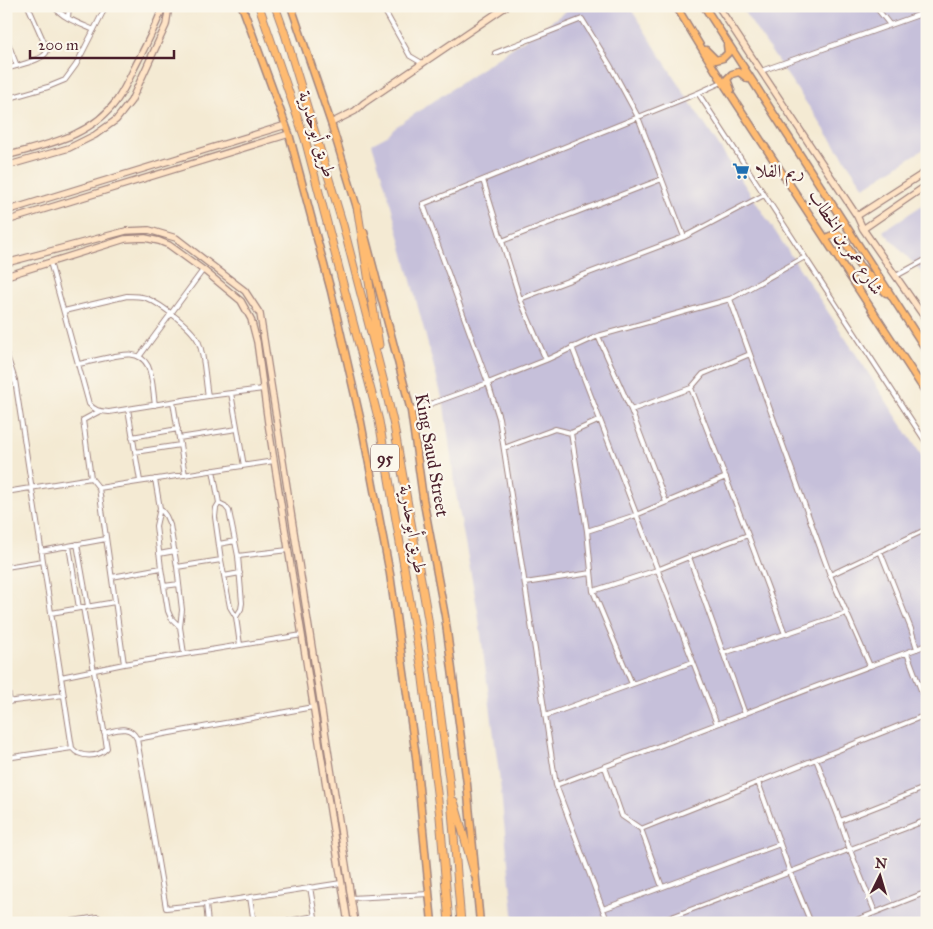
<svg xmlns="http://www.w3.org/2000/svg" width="933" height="929" viewBox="0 0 933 929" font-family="'IM FELL Great Primer',Amiri,serif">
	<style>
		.industrial { fill: #c6c0da }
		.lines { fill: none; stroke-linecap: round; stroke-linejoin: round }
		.street-casing { stroke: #9f847f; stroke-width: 6 }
		.secondary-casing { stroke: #9f847f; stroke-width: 8 }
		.primary-casing { stroke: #9f847f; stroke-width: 9 }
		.highway-casing { stroke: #9f847f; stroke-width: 9 }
		.street { stroke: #fff; stroke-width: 4 }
		.secondary { stroke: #ffe4c6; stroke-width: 5.5 }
		.primary { stroke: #ffbb71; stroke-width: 6 }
		.highway { stroke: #ffbb71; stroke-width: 7 }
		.labels { text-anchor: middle; stroke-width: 4.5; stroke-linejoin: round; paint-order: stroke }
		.shield { fill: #fbf7ec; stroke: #7f6065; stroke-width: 1 }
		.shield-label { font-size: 16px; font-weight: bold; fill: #4a1f2b }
		.street-label { font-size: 18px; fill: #4a1f2b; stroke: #fbf7ec }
		.poi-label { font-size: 18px; fill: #4a1f2b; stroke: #fbf7ec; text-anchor: start }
	</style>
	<rect width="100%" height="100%" fill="#fbf7ec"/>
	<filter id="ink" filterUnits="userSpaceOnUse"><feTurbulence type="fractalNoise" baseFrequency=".02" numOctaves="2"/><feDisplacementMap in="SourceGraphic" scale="10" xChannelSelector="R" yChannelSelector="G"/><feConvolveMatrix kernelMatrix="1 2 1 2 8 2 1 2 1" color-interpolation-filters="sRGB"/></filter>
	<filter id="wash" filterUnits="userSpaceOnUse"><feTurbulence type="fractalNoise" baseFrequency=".0096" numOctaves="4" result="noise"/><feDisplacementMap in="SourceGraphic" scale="20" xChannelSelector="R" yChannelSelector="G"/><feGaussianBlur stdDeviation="1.12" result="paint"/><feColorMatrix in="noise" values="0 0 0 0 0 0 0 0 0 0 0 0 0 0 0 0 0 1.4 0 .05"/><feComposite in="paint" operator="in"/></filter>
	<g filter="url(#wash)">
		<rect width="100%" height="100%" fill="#f4ead3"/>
		<!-- industrial -->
		<path class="industrial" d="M 574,6 L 629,6 L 686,96 L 865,368 L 927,464 L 927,923 L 514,923 L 500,782 L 478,612 L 456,494 L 444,405 L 389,198 L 372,144 L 387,136 L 394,128 Z
			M 740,6 L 927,6 L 927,147 L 864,187 Z
			M 927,202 L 927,278 L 883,231 Z"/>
	</g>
	<g filter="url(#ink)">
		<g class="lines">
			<!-- street casing -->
			<g class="street-casing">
				<path id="street" d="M 54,6 C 60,17 83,25 94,30
					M 382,6 L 410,56 L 422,63
					M 875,6 L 890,25
					M 68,18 L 69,6
					M 6,38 L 17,66
					M 495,53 L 582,19 L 610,65 L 638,117 L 684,237
					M 6,69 C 15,66 41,61 46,53 C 47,52 47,50 47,49 L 28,6
					M 761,71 L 927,12
					M 698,93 L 805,257
					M 6,99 L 48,87 L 65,80 L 76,65 L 106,6
					M 483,180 L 520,299 L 546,360
					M 502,241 L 662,179
					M 50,262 L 89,404 C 95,411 100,411 109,412 L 208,396 L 263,389
					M 896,276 L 927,259
					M 520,299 L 684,237 L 764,195
					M 730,299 L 805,257 L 927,444
					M 64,311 L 127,296 C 134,296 140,296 146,298 C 161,304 194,329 199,343 C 205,358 205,380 208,396
					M 598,336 L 631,410 L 691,388 L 748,535 L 785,634 L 723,653
					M 572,347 L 717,724
					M 6,353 L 15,380 L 72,748 L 6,758
					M 139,357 L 203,270
					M 79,364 C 88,362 97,360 106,358 C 120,355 139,349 148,366 C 153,377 153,393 155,405
					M 6,382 L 15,380
					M 691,388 L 703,374 L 750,354
					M 231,393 L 244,466
					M 173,402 L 185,475
					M 128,409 L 140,481
					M 631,410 L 666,502
					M 411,411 L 488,383 L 546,360 L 598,336 L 730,299 L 830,575 L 870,666 L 927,645
					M 600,420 L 571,433 L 587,531 L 593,591 L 632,684
					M 132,437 L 178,429
					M 179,438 L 237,429
					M 504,448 L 555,429 L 571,433
					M 135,452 L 180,445
					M 274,461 L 99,488 L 124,664 L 302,635
					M 213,470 L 219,503 L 225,506 L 229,511 L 238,556 L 242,603 L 241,609 L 236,617 L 240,645
					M 155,479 L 160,508 L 166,516 L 170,525 L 177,567 L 182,610 L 180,627 L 184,654
					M 99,488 L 91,478 L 83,420 L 85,419 L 100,411
					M 6,492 L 91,478
					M 219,503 L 216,508 L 215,517 L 221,560 L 230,607 L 236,617
					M 160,508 L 156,526 L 161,568 L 168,611 L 171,618 L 180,627
					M 587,531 L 636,515 L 726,477
					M 77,544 L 88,606
					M 219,544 L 235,541
					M 69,546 L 79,608
					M 41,551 L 106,539
					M 880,551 L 911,629 L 917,649
					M 159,554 L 175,551
					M 238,556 L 288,550
					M 689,557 L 748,535
					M 6,567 L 43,561
					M 177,567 L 221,560
					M 830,575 L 927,529
					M 224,576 L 240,573
					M 112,577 L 161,568
					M 525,583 L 591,573
					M 164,586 L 179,584
					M 593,591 L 657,570 L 689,557 L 745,714
					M 51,613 L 115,602
					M 785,634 L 846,613
					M 907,653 L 927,706
					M 61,677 L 124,664
					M 6,680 L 10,702
					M 6,702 L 64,695
					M 313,707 L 137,739 L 166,908 L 206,904 L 341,883
					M 545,716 L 693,662
					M 104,733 C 117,730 130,724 137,739
					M 72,748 C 80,758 98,758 107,748 L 83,607
					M 816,759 L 840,821
					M 605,767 L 622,816 L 641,829
					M 758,782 L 790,872 L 811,923
					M 556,785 L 870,666
					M 310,887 L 316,923
					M 662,887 L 641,829 L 926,715 L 927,718
					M 250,897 L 254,923
					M 351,898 L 429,894
					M 206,904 L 208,923
					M 603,909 L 780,844
					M 875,912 L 850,850 L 840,821 L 927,787
					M 60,923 L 98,917 L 99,923
					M 278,923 L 315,916
					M 608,923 L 556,785 L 499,418 L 488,383 L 423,204 L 698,93 L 722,82
					M 656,923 L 927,820
					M 849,923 L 927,892"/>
			</g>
			<!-- secondary casing -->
			<g class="secondary-casing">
				<path id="secondary" d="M 718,6 L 857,216 L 863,229 L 927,321
					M 331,123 L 355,111 L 364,103 L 507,6
					M 6,156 C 47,144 91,137 117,100 C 126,87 132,72 139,59 C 147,42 157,25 163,6
					M 6,166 L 69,148 L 95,135 L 116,120 L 131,101 L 166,25 L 169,6
					M 6,211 L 286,125
					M 857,216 L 927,171
					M 6,221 L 289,134
					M 863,229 L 927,185
					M 6,263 L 126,231 L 149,230 L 176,238 L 245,291 L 260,314 L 355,923
					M 6,276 L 125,239 L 145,238 L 159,241 L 169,245 L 206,272 L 241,301 L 251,319 L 257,342 L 268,423 L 348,923"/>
			</g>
			<!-- primary casing -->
			<g class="primary-casing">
				<path id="primary" d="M 242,6 L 289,134 L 331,291 L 361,422 L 390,574 L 416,757 L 432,923
					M 291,6 L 331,123 L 358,211
					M 676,6 L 718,75 L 927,394
					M 704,6 L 927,351
					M 706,50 L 716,60 L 723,58 L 728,53 L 727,45
					M 731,90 L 727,79 L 732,74 L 739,72 L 748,79
					M 364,232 L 411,411 L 423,498 L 445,616 L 467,784 L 480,923
					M 826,239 L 830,236 L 837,234 L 841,237 L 859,265 L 886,293"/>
			</g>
			<!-- highway casing -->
			<g class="highway-casing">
				<path id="highway" d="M 259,6 L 305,139 L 379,421 L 422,671 L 440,817 L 449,923
					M 275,6 L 285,34 L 343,225 L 384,383 L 394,426 L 428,619 L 450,786 L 461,923
					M 357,206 L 379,345
					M 454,801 L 475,875"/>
			</g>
			<!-- street -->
			<use href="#street" class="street"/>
			<!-- secondary -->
			<use href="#secondary" class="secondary"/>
			<!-- primary -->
			<use href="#primary" class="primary"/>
			<!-- highway -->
			<use href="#highway" class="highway"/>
		</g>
	</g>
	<!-- icons -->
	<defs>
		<g id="supermarket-bare" transform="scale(1.35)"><path d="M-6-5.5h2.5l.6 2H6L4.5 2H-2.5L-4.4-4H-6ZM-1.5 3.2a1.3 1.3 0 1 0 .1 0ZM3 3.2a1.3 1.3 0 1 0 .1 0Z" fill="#1f6fb2" stroke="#fbf7ec" stroke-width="2.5" paint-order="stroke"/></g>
	</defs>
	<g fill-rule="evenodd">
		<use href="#supermarket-bare" x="741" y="171"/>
	</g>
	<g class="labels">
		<!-- shield labels -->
		<rect class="shield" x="371" y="444.5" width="28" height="27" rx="4"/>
		<g class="shield-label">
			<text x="385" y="464">95</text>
		</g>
		<!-- street labels -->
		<g class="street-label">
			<text transform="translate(317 134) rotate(73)" y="6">طريق أبوحدرية</text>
			<text transform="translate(846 242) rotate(57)" y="6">شارع عمر بن الخطاب</text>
			<text transform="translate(432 455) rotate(80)" y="6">King Saud Street</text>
			<text transform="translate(413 529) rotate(80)" y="6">طريق أبوحدرية</text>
		</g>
		<!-- poi labels -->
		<g class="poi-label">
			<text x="755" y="177">ريم الفلا</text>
		</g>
	</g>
	<!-- margin -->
	<rect width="933" height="929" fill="none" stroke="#fbf7ec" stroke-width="25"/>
	<!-- north arrow -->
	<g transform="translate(880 876) rotate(5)" stroke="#fbf7ec" stroke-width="4" paint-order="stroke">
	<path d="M0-4L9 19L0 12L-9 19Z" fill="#4a1f2b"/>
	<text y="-8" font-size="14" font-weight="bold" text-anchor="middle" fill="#4a1f2b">N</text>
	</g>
	<!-- scale -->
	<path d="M30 50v8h144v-8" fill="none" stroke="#4a1f2b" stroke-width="2.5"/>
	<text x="38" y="50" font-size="15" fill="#4a1f2b" stroke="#fbf7ec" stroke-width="4" paint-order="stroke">200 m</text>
</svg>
